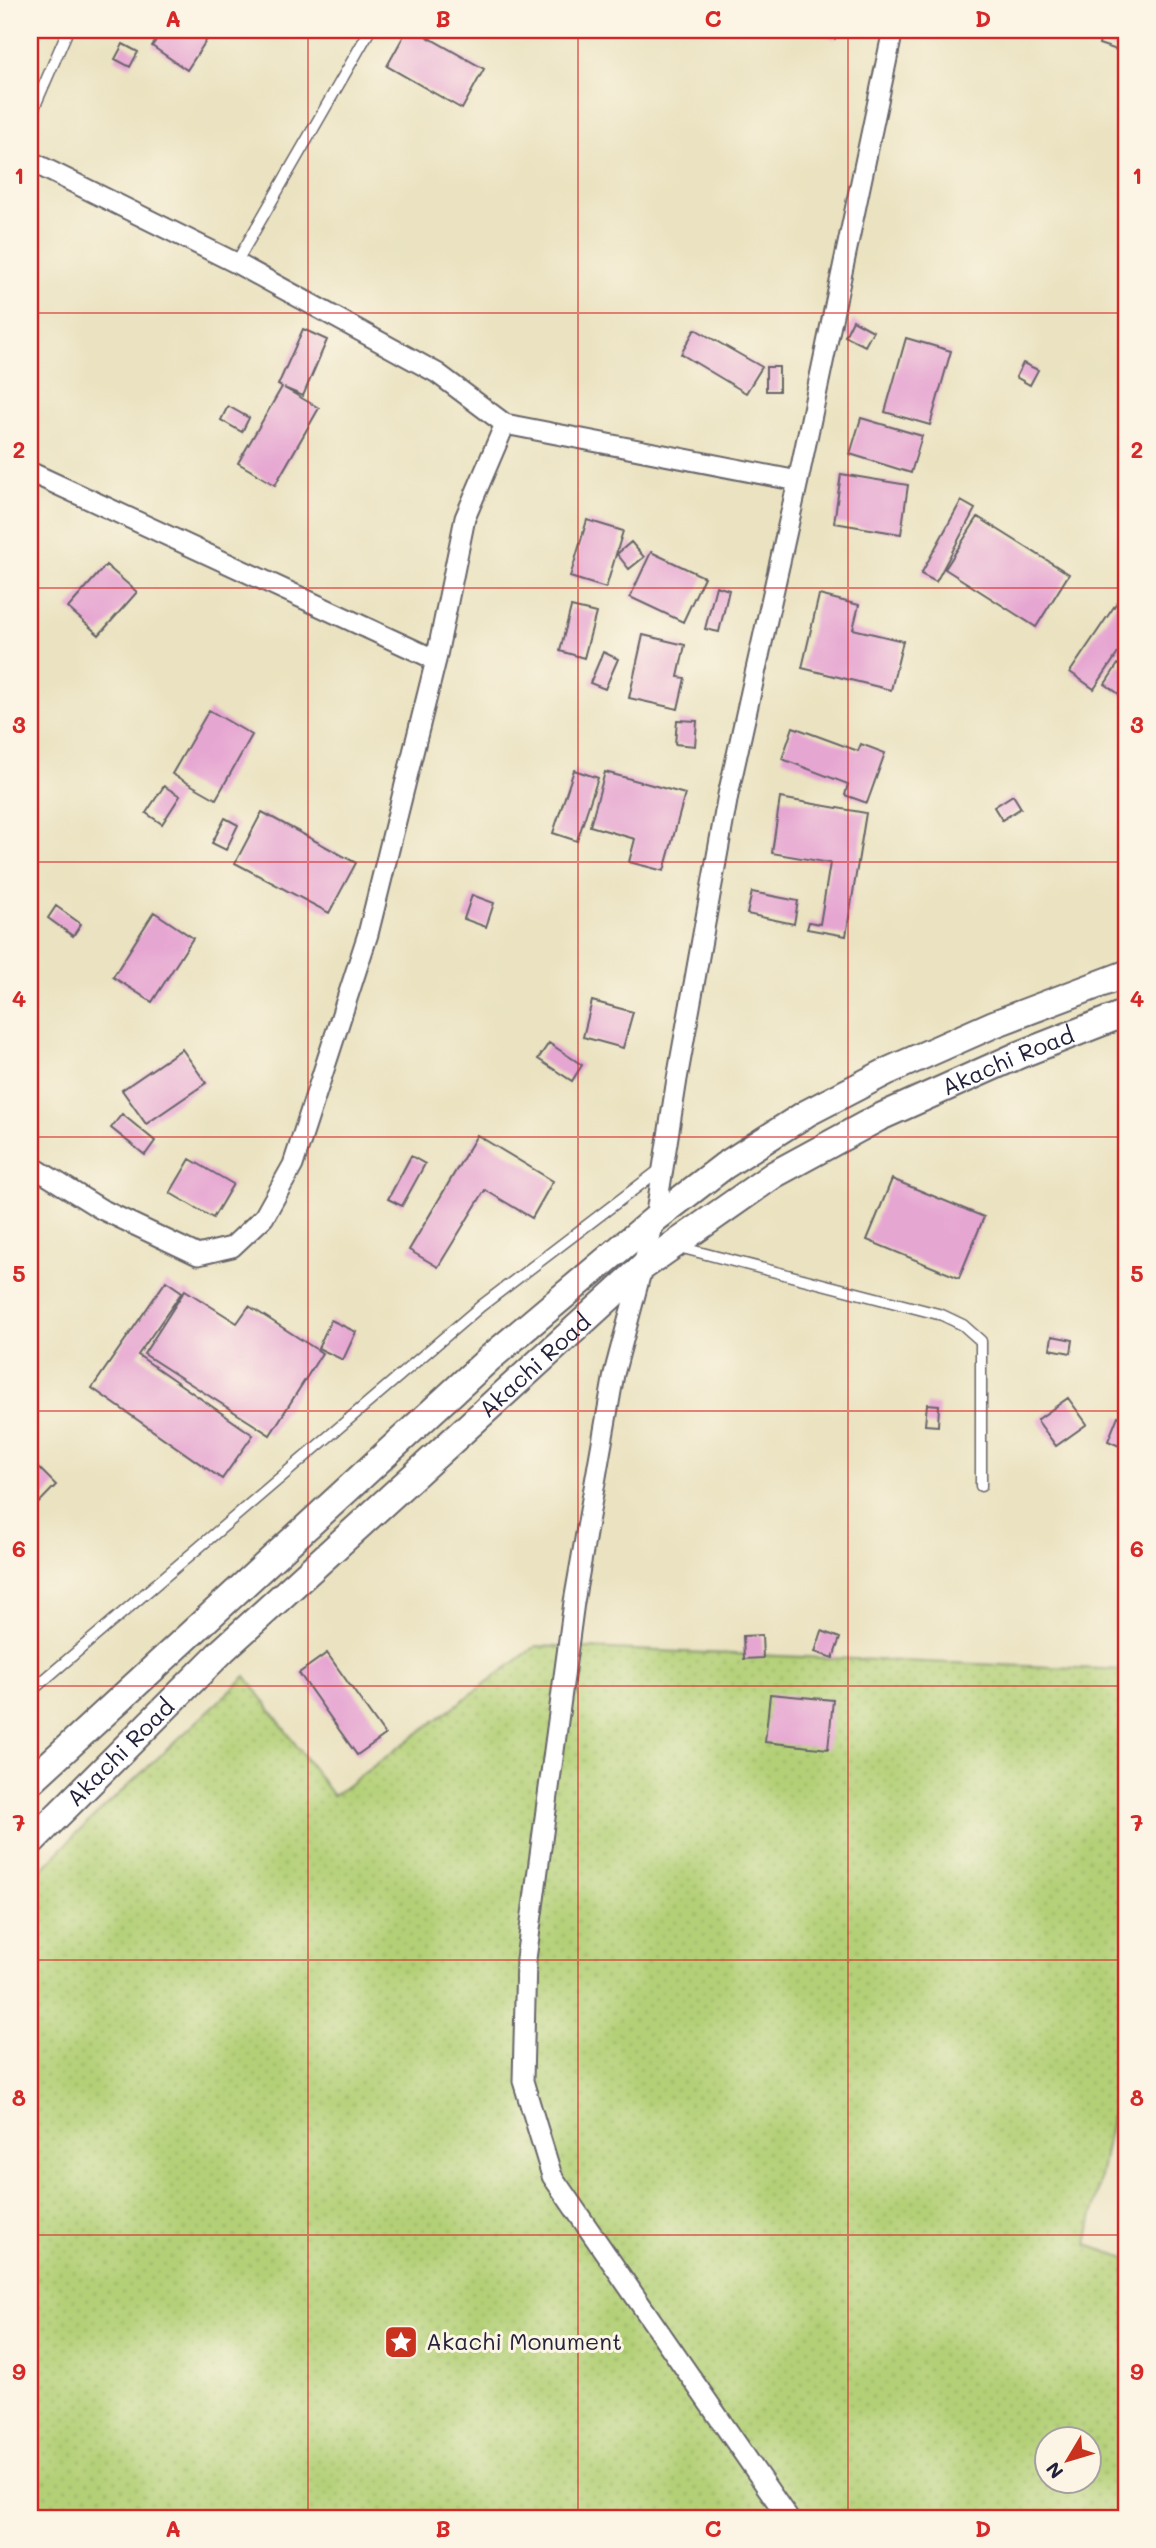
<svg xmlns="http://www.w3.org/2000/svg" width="1156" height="2548" viewBox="0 0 1156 2548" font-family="Mali,sans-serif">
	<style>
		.park { fill: url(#park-dots); stroke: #6a7959; stroke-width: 2; fill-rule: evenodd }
		.building { fill: #e6a6d2 }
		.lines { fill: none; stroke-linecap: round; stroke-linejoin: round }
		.service-casing { stroke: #68656a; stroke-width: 13 }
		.minor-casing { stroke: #68656a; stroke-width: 23 }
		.secondary-casing { stroke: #68656a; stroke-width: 30 }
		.service { stroke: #fff; stroke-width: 10 }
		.minor { stroke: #fff; stroke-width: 19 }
		.secondary { stroke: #fff; stroke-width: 26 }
		.grid { fill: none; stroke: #d62828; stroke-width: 2; stroke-opacity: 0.55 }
		.labels { text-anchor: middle; stroke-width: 6; stroke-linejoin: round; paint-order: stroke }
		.street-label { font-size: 23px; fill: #22223b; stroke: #fcf5e5 }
		.poi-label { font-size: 23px; fill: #22223b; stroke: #fcf5e5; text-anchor: start }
		.neatline { fill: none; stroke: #d62828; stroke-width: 2.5 }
		.grid-label { font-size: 23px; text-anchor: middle; font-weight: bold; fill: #d62828 }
	</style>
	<defs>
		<pattern id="park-dots" width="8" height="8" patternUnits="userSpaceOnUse" patternTransform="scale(1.75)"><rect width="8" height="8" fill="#b3d077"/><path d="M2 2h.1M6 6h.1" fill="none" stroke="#9ab268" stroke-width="1.8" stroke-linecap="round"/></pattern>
	</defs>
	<rect width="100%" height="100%" fill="#fcf5e5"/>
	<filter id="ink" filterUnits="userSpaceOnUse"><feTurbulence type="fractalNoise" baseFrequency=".0143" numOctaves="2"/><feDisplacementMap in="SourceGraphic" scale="14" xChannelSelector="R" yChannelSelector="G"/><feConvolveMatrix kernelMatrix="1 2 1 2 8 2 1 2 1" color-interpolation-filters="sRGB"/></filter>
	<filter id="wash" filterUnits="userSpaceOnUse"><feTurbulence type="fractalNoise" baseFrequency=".00686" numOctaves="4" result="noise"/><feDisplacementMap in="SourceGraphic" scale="28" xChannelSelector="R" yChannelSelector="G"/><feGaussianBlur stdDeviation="1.57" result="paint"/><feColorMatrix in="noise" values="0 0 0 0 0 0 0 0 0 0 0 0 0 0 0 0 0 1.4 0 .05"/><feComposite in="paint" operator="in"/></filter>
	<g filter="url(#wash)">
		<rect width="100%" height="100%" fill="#eae2c0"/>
		<!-- park -->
		<path class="park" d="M 536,1646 L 1126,1670 L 1126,2040 L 1087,2245 L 1126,2258 L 1126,2518 L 30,2518 L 30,1882 L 78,1832 L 246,1676 L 333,1796 ZM 1048,2440 L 1090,2440 L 1090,2482 L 1048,2482 Z"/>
		<g id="blocks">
			<!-- building -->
			<path class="building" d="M 150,30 L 213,30 L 187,70 L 152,46 L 159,36 Z
				M 407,30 L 415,30 L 484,69 L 462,109 L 387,66 Z
				M 810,30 L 838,30 L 835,39 Z
				M 1103,30 L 1126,30 L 1120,51 L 1099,44 Z
				M 123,44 L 138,52 L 130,67 L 115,59 Z
				M 853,320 L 873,331 L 865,346 L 845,336 Z
				M 303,329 L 327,340 L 303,396 L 284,388 L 319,408 L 275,485 L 238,463 L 282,387 L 278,385 Z
				M 695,329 L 762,367 L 746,393 L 681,354 Z
				M 906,338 L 951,351 L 930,425 L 885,412 Z
				M 1023,363 L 1038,370 L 1030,385 L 1016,377 Z
				M 766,367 L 779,367 L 779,391 L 766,391 Z
				M 228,406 L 249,418 L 242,432 L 221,420 Z
				M 861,418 L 922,436 L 911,473 L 850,454 Z
				M 841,474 L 908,485 L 901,534 L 834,523 Z
				M 961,501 L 975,509 L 936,582 L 921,574 Z
				M 978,517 L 1069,574 L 1036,627 L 945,569 Z
				M 587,520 L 623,531 L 606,588 L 570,577 Z
				M 631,542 L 644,557 L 629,569 L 617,554 Z
				M 651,552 L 704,577 L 683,622 L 630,597 Z
				M 106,565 L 137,592 L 99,635 L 68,608 Z
				M 716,586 L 729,590 L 719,632 L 705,629 Z
				M 1126,589 L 1126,641 L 1094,689 L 1070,672 Z
				M 819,595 L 859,605 L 853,629 L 903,641 L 891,690 L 802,668 Z
				M 571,607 L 596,613 L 584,658 L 560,651 Z
				M 643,635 L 685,645 L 678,677 L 685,678 L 678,709 L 629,698 Z
				M 603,652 L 618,659 L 605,689 L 590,683 Z
				M 1118,664 L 1126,669 L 1126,699 L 1105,684 Z
				M 209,710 L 252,735 L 216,799 L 172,774 Z
				M 677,720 L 697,721 L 695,746 L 675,744 Z
				M 793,727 L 858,751 L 861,744 L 885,753 L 867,803 L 845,795 L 848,784 L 782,759 Z
				M 574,770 L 598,778 L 577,841 L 553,833 Z
				M 605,772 L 685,794 L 664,871 L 629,862 L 635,839 L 590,826 Z
				M 164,786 L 180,796 L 162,824 L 146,813 Z
				M 1013,795 L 1021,808 L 1002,820 L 994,807 Z
				M 780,798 L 866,813 L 846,936 L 807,929 L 809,922 L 820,924 L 830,863 L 772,853 Z
				M 262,812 L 356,863 L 329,913 L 235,863 Z
				M 225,818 L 238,825 L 226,850 L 212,843 Z
				M 752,892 L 798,901 L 794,924 L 747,914 Z
				M 472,895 L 494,903 L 486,927 L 464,919 Z
				M 56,906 L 81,924 L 73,936 L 48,918 Z
				M 154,912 L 193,938 L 152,1002 L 113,977 Z
				M 592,1001 L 633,1012 L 623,1048 L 583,1037 Z
				M 549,1043 L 582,1065 L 572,1081 L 538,1059 Z
				M 182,1049 L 206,1083 L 146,1124 L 122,1090 Z
				M 122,1114 L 155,1141 L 145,1155 L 111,1128 Z
				M 477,1135 L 553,1181 L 532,1218 L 485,1190 L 438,1267 L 409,1250 Z
				M 411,1156 L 425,1164 L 402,1206 L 388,1199 Z
				M 190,1159 L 233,1184 L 213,1218 L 170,1193 Z
				M 892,1179 L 984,1217 L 959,1278 L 867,1240 Z
				M 166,1281 L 182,1292 L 138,1355 L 253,1435 L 222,1479 L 92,1388 Z
				M 185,1290 L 237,1323 L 249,1306 L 322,1353 L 270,1435 L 144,1354 Z
				M 331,1320 L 356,1332 L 343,1360 L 318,1348 Z
				M 1052,1336 L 1073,1340 L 1071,1353 L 1050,1349 Z
				M 1068,1398 L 1087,1424 L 1056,1446 L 1037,1420 Z
				M 927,1404 L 939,1405 L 938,1426 L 925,1425 Z
				M 1118,1416 L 1126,1420 L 1126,1449 L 1108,1441 Z
				M 32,1461 L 56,1485 L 30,1512 L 30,1462 Z
				M 822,1631 L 840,1638 L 833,1658 L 815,1652 Z
				M 762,1635 L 763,1658 L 744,1659 L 743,1636 Z
				M 327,1653 L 385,1735 L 357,1755 L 299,1673 Z
				M 770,1694 L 833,1700 L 828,1749 L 765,1742 Z"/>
		</g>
	</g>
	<g filter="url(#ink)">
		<use href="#blocks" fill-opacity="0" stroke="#68656a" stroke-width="2"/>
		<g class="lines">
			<!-- service casing -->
			<g class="service-casing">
				<path id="service" d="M 30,117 L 68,30
					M 236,263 L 370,30
					M 679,1247 L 942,1315 L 963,1325 L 981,1341 L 981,1486
					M 30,1692 L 481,1306 L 662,1168"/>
			</g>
			<!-- minor casing -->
			<g class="minor-casing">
				<path id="minor" d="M 30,161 L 236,263 L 437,373 L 505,424 L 798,481
					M 30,472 L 436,660
					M 30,1165 L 101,1209 L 198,1255 L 232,1247 L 264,1217 L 293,1165 L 368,934 L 436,660 L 465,518 L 505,424
					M 788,2518 L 552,2176 L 523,2081 L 526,1959 L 574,1602 L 614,1374 L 655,1219 L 677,1079 L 728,795 L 798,481 L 893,30"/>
			</g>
			<!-- secondary casing -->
			<g class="secondary-casing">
				<g id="secondary">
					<path d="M 30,1782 L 490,1358 L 655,1219 L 724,1166 L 807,1113 L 888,1071 L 994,1024 L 1126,974"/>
					<path id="s1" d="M 30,1843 L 223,1650 L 644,1266 L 775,1174 L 878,1118 L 1019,1055 L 1126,1013"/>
				</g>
			</g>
			<!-- service -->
			<use href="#service" class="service"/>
			<!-- minor -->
			<use href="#minor" class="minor"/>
			<!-- secondary -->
			<use href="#secondary" class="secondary"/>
		</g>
	</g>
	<!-- grid -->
	<path class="grid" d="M 308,30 L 308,2518M 578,30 L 578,2518M 848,30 L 848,2518M 30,313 L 1126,313M 30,588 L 1126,588M 30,862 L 1126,862M 30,1137 L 1126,1137M 30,1411 L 1126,1411M 30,1686 L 1126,1686M 30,1960 L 1126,1960M 30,2235 L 1126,2235"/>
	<!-- icons -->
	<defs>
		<g id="sight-square" transform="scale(1.75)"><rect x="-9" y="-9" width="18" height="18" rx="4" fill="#c8321e" stroke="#fcf5e5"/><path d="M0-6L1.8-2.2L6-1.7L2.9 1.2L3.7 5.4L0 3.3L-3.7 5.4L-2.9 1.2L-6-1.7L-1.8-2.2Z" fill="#fff"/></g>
	</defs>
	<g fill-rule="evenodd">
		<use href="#sight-square" x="401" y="2342"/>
	</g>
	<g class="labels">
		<!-- street labels -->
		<g class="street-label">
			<text dy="8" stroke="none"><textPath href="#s1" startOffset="1262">Akachi Road</textPath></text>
			<text dy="8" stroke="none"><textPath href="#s1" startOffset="695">Akachi Road</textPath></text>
			<text dy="8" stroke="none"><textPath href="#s1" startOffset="128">Akachi Road</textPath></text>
		</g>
		<!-- poi labels -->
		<g class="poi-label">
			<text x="426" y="2350">Akachi Monument</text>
		</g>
	</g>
	<!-- margin -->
	<rect width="1156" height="2548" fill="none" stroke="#fcf5e5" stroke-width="77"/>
	<!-- north arrow -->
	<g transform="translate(1068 2460) rotate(232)"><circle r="33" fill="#fcf5e5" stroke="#a5a1a1" stroke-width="2"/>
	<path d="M0-5L12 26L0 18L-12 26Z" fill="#c8321e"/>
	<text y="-10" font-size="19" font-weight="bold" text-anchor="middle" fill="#22223b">N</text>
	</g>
	<rect x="38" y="38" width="1080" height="2472" class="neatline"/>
	<g class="grid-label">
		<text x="173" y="27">A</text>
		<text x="443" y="27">B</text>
		<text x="713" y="27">C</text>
		<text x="983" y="27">D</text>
		<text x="19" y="184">1</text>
		<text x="1137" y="184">1</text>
		<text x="19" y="458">2</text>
		<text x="1137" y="458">2</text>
		<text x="19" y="733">3</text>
		<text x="1137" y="733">3</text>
		<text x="19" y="1007">4</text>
		<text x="1137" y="1007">4</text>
		<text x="19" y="1282">5</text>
		<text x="1137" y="1282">5</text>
		<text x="19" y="1557">6</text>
		<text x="1137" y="1557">6</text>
		<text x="19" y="1831">7</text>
		<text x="1137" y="1831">7</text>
		<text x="19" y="2106">8</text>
		<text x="1137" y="2106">8</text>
		<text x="19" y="2380">9</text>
		<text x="1137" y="2380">9</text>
		<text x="173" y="2537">A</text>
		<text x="443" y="2537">B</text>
		<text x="713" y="2537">C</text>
		<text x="983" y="2537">D</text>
	</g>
</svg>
